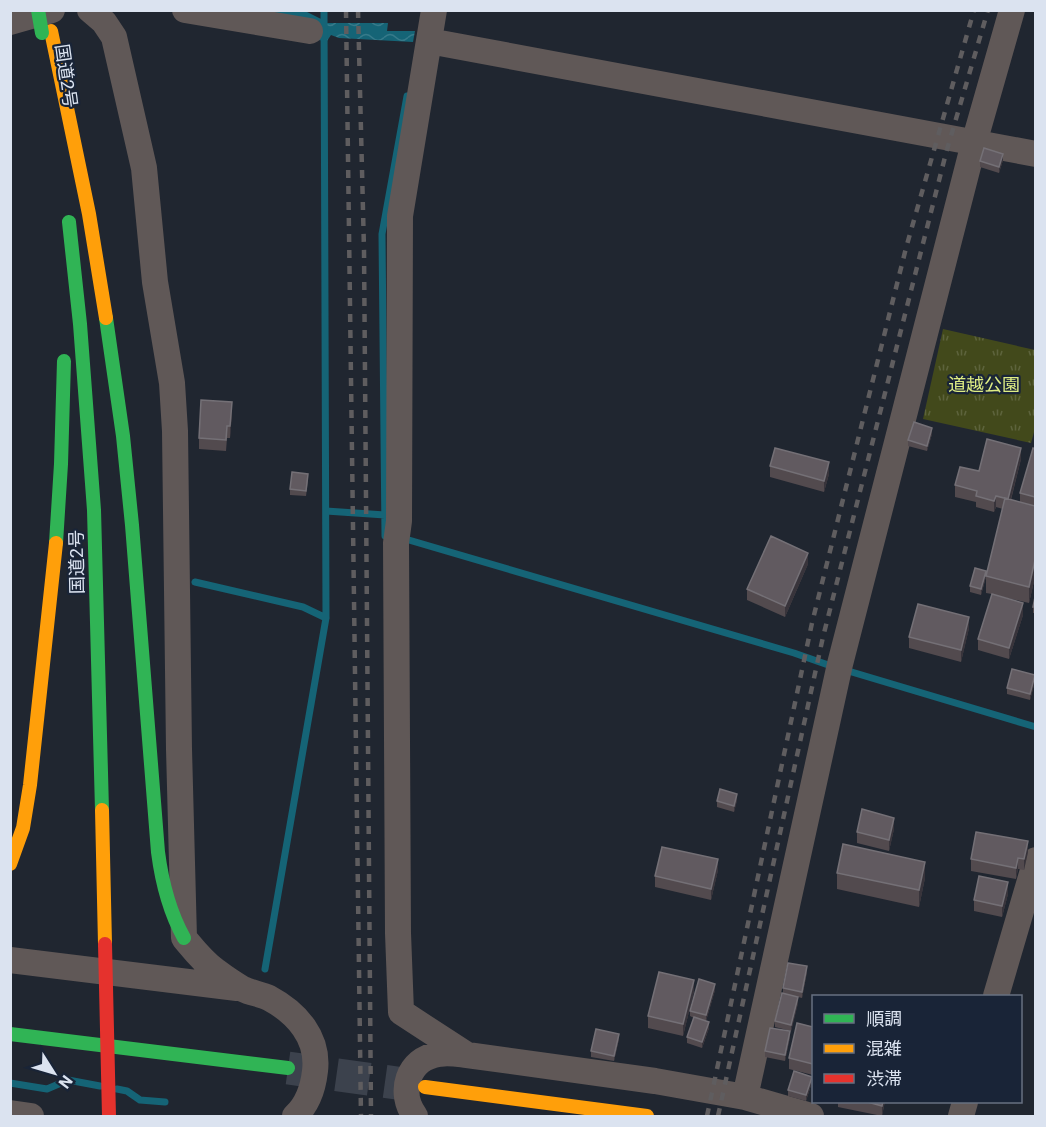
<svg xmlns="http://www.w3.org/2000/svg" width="1046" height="1127" viewBox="0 0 1046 1127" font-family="Roboto,'Noto Sans JP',sans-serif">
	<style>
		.park { fill: url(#park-tufts) }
		.water { fill: url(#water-waves) }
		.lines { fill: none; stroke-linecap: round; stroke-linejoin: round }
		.stream { stroke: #156476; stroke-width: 7 }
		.secondary-tunnel { stroke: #3c424d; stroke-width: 33; stroke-dasharray: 33 16; stroke-linecap: butt }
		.street { stroke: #605857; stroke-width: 26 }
		.fast { stroke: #30b455; stroke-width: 14 }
		.slow { stroke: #ff9f0a; stroke-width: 14 }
		.rail { stroke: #5f5d5f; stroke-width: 4.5; stroke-dasharray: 8 8; stroke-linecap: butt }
		.fast-bridge { stroke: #30b455; stroke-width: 14 }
		.jam-bridge { stroke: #e5322d; stroke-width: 14 }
		.wall { fill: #524a4e }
		.shaded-wall { fill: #38343b }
		.building { fill: #615a60; stroke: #747076; stroke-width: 1.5 }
		.labels { text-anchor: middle; stroke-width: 4.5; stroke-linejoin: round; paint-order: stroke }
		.street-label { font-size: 18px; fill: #dbe3f0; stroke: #192437 }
		.park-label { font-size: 18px; fill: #deed84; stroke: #192437 }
	</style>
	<defs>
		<pattern id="park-tufts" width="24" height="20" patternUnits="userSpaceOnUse" patternTransform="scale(1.5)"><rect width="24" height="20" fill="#42491b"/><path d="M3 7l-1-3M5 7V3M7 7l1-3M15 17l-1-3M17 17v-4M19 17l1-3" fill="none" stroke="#5d633c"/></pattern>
		<pattern id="water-waves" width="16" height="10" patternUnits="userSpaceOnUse" patternTransform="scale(1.5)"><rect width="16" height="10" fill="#156476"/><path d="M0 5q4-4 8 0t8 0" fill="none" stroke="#367a8a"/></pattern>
	</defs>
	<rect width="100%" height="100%" fill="#202630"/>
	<!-- park -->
	<path class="park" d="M 943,329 L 1035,350 L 1036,425 L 1031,443 L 923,419 Z"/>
	<!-- water -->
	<path class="water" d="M 317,23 L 388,23 L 387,31 L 415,31 L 413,42 L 339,38 L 331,35 L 327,41 L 318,40 Z"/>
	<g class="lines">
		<!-- stream -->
		<path class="stream" d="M 273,10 L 305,15 L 319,22
			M 326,511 L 385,515
			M 385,536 L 382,234 L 407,96
			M 402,538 L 794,653 L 834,667
			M 195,582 L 303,607 L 326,618
			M 845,670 L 1036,727
			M 265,969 L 326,618 L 324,10
			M 10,1083 L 47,1089 L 68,1080 L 100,1086
			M 117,1089 L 127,1091 L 140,1100 L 165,1102"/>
		<!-- secondary-tunnel -->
		<path class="secondary-tunnel" d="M 288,1068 L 425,1087"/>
		<!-- street -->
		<path class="street" d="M 90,10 L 104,22 L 114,37 L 144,168 L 155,282 L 172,383 L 175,431 L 179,749 L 184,938 C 194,950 203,962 216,971 C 224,977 234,984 243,989 C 251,993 261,994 269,998 C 297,1013 319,1038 315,1071 C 313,1089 308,1104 295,1116
			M 185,10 L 310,31
			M 434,10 L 400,216 L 399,521 L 396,543 L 398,933 L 401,1012 L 467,1055
			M 10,22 L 52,10
			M 429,41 L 1036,154
			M 10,960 L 237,988
			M 996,996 L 1036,860
			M 745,1097 L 840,664 L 974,143 L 1012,10
			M 10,1113 L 31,1116
			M 415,1116 C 398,1093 407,1059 439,1054 C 448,1052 458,1054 467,1055 L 655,1081 L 745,1097 L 811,1116
			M 961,1116 L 965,1102"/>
		<!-- fast -->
		<path class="fast" d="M 69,222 L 80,324 L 94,510 L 102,810
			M 106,318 L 123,436 L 132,525 L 158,852 C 162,883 169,911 184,938
			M 56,543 L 61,464 L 64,361
			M 10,1034 L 288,1068"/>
		<!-- slow -->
		<path class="slow" d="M 51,31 L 89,214 L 106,318
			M 102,810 L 105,944
			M 10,864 L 23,828 L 30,785 L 56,543
			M 425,1087 L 647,1116"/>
		<!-- rail -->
		<path class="rail" d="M 346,10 L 361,1116
			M 358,10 L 364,250 L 371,1116
			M 707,1116 L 812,623 L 906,248 L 974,10
			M 718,1116 L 823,637 L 946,153 L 988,10"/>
		<!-- fast-bridge -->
		<path class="fast-bridge" d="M 38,10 L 42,33"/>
		<!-- jam-bridge -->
		<path class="jam-bridge" d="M 105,944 L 109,1116"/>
	</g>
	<!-- wall -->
	<path class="wall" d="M 1003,160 L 999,173 L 980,167 L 980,161 Z
		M 232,413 L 230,438 L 227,438 L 226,451 L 199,449 L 199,438 Z
		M 932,434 L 927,451 L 908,446 L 908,440 Z
		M 1035,449 L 1035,577 L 1029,603 L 998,596 L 1023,615 L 1009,659 L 978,650 L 978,639 L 992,594 L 986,593 L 986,577 L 981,595 L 970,592 L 970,586 L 986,575 L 1003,509 L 996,507 L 994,512 L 976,507 L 976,502 L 955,497 L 955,485 L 979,471 L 1021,459 L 1011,500 L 1020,502 L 1020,493 Z
		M 770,466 L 829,474 L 824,492 L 770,477 Z
		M 308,480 L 306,496 L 290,495 L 290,489 Z
		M 808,564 L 785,617 L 747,600 L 747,589 Z
		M 1035,597 L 1035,613 L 1033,613 L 1033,607 Z
		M 969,628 L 961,662 L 909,648 L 909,637 Z
		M 1035,681 L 1030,700 L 1007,694 L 1007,688 Z
		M 737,800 L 734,812 L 717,807 L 717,801 Z
		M 894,829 L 889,851 L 857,843 L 857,832 Z
		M 1028,852 L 1024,870 L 1018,869 L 1016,879 L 971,871 L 971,859 Z
		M 718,870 L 711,900 L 655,887 L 655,876 Z
		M 837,873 L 925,878 L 919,907 L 837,889 Z
		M 1008,894 L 1002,917 L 974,911 L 974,900 Z
		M 807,972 L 802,998 L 798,997 L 798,1003 L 791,1031 L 775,1027 L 775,1021 L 783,993 L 783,988 Z
		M 715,990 L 706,1021 L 709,1028 L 702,1048 L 687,1043 L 687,1037 L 694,1018 L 690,1016 L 690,1011 Z
		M 694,991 L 683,1036 L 648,1028 L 648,1016 Z
		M 813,1027 L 813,1075 L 789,1069 L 789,1058 Z
		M 790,1037 L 785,1061 L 765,1057 L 765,1051 Z
		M 619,1039 L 614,1061 L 591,1057 L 591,1051 Z
		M 812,1082 L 806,1101 L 788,1096 L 788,1090 Z
		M 838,1101 L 885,1101 L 882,1116 L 838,1107 Z"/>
	<!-- shaded-wall -->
	<path class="shaded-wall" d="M 1003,154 L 1003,160 L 999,173 L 999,167 Z
		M 232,402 L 232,413 L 230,438 L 230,426 Z
		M 932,428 L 932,434 L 927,451 L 927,446 Z
		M 1021,448 L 1021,459 L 1008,510 L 1008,499 Z
		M 829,462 L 829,474 L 824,492 L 824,481 Z
		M 996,496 L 996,507 L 994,512 L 994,501 Z
		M 808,553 L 808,564 L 785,617 L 785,606 Z
		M 1035,560 L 1035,577 L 1029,603 L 1029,587 Z
		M 986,571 L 986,576 L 981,595 L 981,589 Z
		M 1023,603 L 1023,615 L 1009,659 L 1009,648 Z
		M 969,617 L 969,628 L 961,662 L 961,650 Z
		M 1035,675 L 1035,681 L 1030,700 L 1030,694 Z
		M 737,794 L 737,800 L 734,812 L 734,806 Z
		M 894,818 L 894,829 L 889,851 L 889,840 Z
		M 1028,841 L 1028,852 L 1024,870 L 1024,859 Z
		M 1018,858 L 1018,869 L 1016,879 L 1016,868 Z
		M 718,859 L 718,870 L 711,900 L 711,889 Z
		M 925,862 L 925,878 L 919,907 L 919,890 Z
		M 1008,882 L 1008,894 L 1002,917 L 1002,906 Z
		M 807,966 L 807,972 L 802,998 L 802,992 Z
		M 694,980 L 694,991 L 683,1036 L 683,1024 Z
		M 715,984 L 715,990 L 706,1021 L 706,1015 Z
		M 798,997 L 798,1003 L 791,1031 L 791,1025 Z
		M 709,1022 L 709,1028 L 702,1048 L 702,1042 Z
		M 790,1031 L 790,1037 L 785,1061 L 785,1055 Z
		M 619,1034 L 619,1039 L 614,1061 L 614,1056 Z
		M 812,1077 L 812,1082 L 806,1101 L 806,1095 Z
		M 883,1101 L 885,1101 L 882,1116 L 882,1106 Z"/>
	<!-- building -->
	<path class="building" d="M 984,148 L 1003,154 L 999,167 L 980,161 Z
		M 201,400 L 232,402 L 230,426 L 227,426 L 226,440 L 199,438 Z
		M 914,422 L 932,428 L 927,446 L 908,440 Z
		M 987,439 L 1021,448 L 1008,499 L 996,496 L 994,501 L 976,496 L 977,491 L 955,485 L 960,467 L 979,471 Z
		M 775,448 L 829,462 L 824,481 L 770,466 Z
		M 1033,448 L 1035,449 L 1035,497 L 1020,493 Z
		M 292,472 L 308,474 L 306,491 L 290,489 Z
		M 1005,498 L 1035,506 L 1035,560 L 1029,587 L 986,576 Z
		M 771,536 L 808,553 L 785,606 L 747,589 Z
		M 975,568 L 986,571 L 981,589 L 970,586 Z
		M 992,594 L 1023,603 L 1009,648 L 978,639 Z
		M 1035,597 L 1035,607 L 1033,607 Z
		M 918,604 L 969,617 L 961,650 L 909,637 Z
		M 1012,669 L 1035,675 L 1030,694 L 1007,688 Z
		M 720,789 L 737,794 L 734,806 L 717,801 Z
		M 862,809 L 894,818 L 889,840 L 857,832 Z
		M 976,832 L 1028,841 L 1024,859 L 1018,858 L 1016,868 L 971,859 Z
		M 843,844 L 925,862 L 919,890 L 837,873 Z
		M 662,847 L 718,859 L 711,889 L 655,876 Z
		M 979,876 L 1008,882 L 1002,906 L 974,900 Z
		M 788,963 L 807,966 L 802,992 L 783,988 Z
		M 659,972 L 694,980 L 683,1024 L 648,1016 Z
		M 699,979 L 715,984 L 706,1015 L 690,1011 Z
		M 782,993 L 798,997 L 791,1025 L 775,1021 Z
		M 694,1017 L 709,1022 L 702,1042 L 687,1037 Z
		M 797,1023 L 813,1027 L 813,1064 L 789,1058 Z
		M 770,1028 L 790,1031 L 785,1055 L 765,1051 Z
		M 596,1029 L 619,1034 L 614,1056 L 591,1051 Z
		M 794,1071 L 812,1077 L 806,1095 L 788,1090 Z
		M 864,1101 L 883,1101 L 882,1106 Z"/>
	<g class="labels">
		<!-- street labels -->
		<g class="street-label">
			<text transform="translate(66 76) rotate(82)" y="6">国道2号</text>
			<text transform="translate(77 562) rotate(-91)" y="6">国道2号</text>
		</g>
		<!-- park labels -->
		<g class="park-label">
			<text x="984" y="391">道越公園</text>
		</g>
	</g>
	<!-- border -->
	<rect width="1046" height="1127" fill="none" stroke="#dbe3f0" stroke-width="24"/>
	<!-- legend -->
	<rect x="812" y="995" width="210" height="108" fill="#192437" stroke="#677081" stroke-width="1.5"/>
	<rect x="824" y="1014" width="30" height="9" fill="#30b455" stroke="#677081" stroke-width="1.5"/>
	<text x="866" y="1025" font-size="18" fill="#dbe3f0">順調</text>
	<rect x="824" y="1044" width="30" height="9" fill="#ff9f0a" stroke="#677081" stroke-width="1.5"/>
	<text x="866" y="1055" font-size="18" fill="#dbe3f0">混雑</text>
	<rect x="824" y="1074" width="30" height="9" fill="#e5322d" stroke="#677081" stroke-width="1.5"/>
	<text x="866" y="1085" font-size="18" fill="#dbe3f0">渋滞</text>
	<!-- north arrow -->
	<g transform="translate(54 1073) rotate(127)" stroke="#192437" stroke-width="4.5" paint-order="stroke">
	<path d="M0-4.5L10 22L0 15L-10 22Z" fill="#dbe3f0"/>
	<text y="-9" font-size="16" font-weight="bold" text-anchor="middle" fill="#dbe3f0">N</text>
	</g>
</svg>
